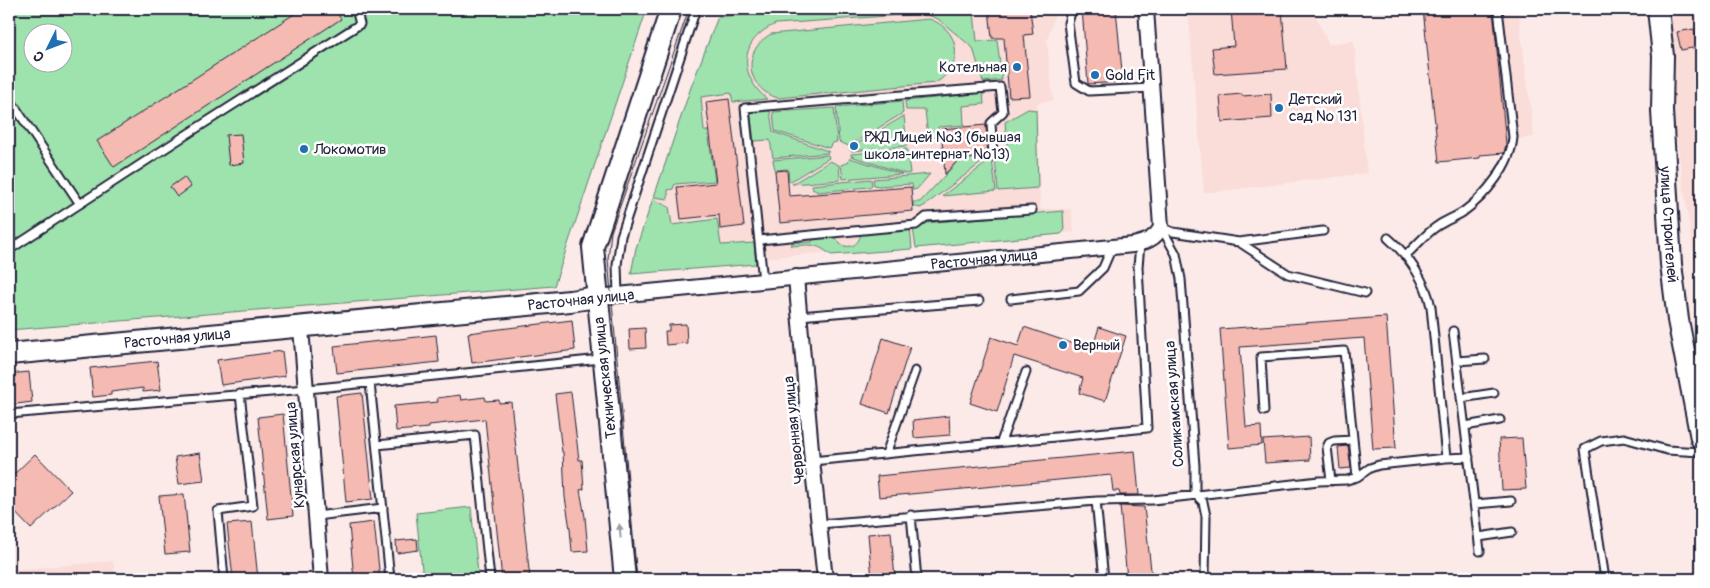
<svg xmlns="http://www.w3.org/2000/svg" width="1710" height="588" viewBox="0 0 1710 588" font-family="Pangolin,sans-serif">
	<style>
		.built { fill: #fadcd8 }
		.green { fill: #9ee2ad; stroke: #608274; fill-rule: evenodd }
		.building { fill: #f5bab2; stroke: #22223b }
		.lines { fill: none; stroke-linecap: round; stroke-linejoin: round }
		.lane-casing { stroke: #22223b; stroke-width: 11 }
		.street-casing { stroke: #22223b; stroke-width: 18 }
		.secondary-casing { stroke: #22223b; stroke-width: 24 }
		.lane { stroke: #fff; stroke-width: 7 }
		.street { stroke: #fff; stroke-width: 14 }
		.secondary { stroke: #fff; stroke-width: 20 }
		.tram { stroke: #22223b; stroke-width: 1 }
		.oneway { fill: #9c9ca7 }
		.poi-dot { fill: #1f6fb2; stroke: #fff; stroke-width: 2 }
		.labels { text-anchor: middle; stroke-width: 5; stroke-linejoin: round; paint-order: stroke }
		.poi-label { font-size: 15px; fill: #22223b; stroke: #fff; text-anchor: start }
		.street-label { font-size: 15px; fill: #22223b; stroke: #fff }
	</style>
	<rect width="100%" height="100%" fill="#fceae8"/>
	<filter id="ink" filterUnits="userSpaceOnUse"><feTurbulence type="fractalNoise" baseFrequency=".02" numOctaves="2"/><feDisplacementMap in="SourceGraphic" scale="10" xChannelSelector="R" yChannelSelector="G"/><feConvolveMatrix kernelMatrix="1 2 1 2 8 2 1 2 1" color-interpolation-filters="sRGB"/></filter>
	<g filter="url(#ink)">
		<!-- built -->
		<path class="built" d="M 788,9 L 1056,9 L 1047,41 L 1053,100 L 1037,103 L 1040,209 L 1071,209 L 1074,232 L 761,258 L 630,271 L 635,248 L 692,83 L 717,16 Z
			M 1188,9 L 1312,9 L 1329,44 L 1354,41 L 1367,173 L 1204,193 Z
			M 1428,9 L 1518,9 L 1534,137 L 1445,147 Z
			M 1668,9 L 1701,9 L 1701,306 L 1674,120 Z
			M 113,561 L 116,579 L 9,579 L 9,570 Z"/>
		<!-- green -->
		<path class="green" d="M 9,9 L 647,9 L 554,286 L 9,330 ZM 32,32 L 62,32 L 62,62 L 32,62 Z
			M 794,9 L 984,9 L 983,11 L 974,13 L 977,41 L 997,40 L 1002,80 L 983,82 L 973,48 L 938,19 L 928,15 L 914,14 L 776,24 C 739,39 738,75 767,99 L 733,102 L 731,93 L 701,97 L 704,131 L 708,131 L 715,181 L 675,184 L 673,189 L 668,190 L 668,199 L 654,197 L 691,87 L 718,17 Z
			M 929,19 C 961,29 965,67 935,83 L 778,98 C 746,89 741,51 771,34 Z
			M 983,93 L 984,104 L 963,106 L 964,125 L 938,127 L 938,137 L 928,137 L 925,110 L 906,110 L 905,101 Z
			M 902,101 L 903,113 L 849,146 L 839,142 L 836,107 Z
			M 834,108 L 837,142 L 832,143 L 829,148 L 775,131 L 773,112 Z
			M 1028,109 L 1036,110 L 1038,188 L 998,191 L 995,158 L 1008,157 L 1005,122 Z
			M 770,111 L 773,132 L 828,151 L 828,153 L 773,158 L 770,140 L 754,141 L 750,112 Z
			M 904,116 L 907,146 L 851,151 L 850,148 Z
			M 907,149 L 910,173 L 906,174 L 851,156 L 851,154 Z
			M 828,155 L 829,158 L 789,182 L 788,169 L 775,170 L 773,160 Z
			M 989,157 L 924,206 L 920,208 L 913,206 L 913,202 L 920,202 L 959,160 Z
			M 850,158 L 902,174 L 843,179 L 841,165 L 848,162 Z
			M 992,159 L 996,191 L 942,196 Z
			M 830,161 L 839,165 L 840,180 L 792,184 Z
			M 930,174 L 917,189 L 913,190 L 912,184 L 878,186 L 874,185 L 873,179 Z
			M 871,179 L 872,185 L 869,187 L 817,192 L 816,190 L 813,190 L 812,185 Z
			M 653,199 L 669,207 L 672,225 L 717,219 L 721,245 L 754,243 L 756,264 L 631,274 L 636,248 Z
			M 1063,211 L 1064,231 L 1061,234 L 916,248 L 913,228 L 925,223 Z
			M 910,228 L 912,249 L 831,255 C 815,242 810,245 791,246 L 792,243 L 812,242 L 814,238 L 834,235 L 841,245 C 852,249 859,244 861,233 Z
			M 471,507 L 478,573 L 423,579 L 416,513 Z"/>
		<!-- building -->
		<path class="building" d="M 302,9 L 334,9 L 341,19 L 114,167 L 97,141 Z
			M 989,9 L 1030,9 L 1033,34 L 1024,35 L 1030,96 L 1009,97 L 1004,38 L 992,38 Z
			M 1082,9 L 1116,9 L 1123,82 L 1088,84 Z
			M 1231,9 L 1282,9 L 1287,69 L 1215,74 L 1212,48 L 1234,46 Z
			M 1423,9 L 1493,9 L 1506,144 L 1504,153 L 1480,155 L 1480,158 L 1439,162 Z
			M 1694,29 L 1698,47 L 1681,50 L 1677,32 Z
			M 1242,94 L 1242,96 L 1271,94 L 1272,118 L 1222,122 L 1220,96 Z
			M 729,99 L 744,226 L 720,229 L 719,215 L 681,219 L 677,187 L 716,183 L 706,102 Z
			M 986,125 L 988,157 L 959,159 L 945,174 L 941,129 Z
			M 241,134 L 244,163 L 229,165 L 226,135 Z
			M 787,170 L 789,196 L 911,187 L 913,211 L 780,223 L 775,171 Z
			M 184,177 L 191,187 L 177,197 L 170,187 Z
			M 1386,317 L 1396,448 L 1373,449 L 1364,338 L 1240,347 L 1246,427 L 1261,426 L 1262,445 L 1229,448 L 1220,329 Z
			M 572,320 L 575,350 L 472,363 L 468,333 Z
			M 686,324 L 687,343 L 666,345 L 665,331 L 669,331 L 669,325 Z
			M 1024,327 L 1092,350 L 1099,327 L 1126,336 L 1105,401 L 1079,393 L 1083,378 L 1014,356 L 997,412 L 970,403 L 991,337 L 1018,346 Z
			M 645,328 L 646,348 L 630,349 L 629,329 Z
			M 436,335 L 439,362 L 337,373 L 334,346 Z
			M 883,338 L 910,347 L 889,413 L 862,404 Z
			M 282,351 L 285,376 L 221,385 L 217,360 Z
			M 157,361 L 161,390 L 143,392 L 143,388 L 111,392 L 111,395 L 93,397 L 90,368 Z
			M 29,372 L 32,402 L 9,405 L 9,374 Z
			M 571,392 L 579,460 L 582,460 L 584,489 L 580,490 L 585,517 L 588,551 L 572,552 L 570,529 L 565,497 L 563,452 L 562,452 L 555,394 Z
			M 362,393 L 373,499 L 346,502 L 336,396 Z
			M 460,395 L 461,400 L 485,397 L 486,401 L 499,400 L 499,403 L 511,402 L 530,579 L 502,579 L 485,419 L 429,425 L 429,428 L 396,431 L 394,406 L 438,402 L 437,398 Z
			M 283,414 L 293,516 L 268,519 L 258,417 Z
			M 949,416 L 950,435 L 914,438 L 913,420 Z
			M 1309,437 L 1310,460 L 1265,463 L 1263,440 Z
			M 1522,438 L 1526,489 L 1502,490 L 1499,439 Z
			M 1348,446 L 1351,468 L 1340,469 L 1338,447 Z
			M 1135,451 L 1139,495 L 1120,495 L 1119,491 L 1113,491 L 1111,475 L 879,497 L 877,476 Z
			M 200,453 L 204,481 L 179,484 L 175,457 Z
			M 35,454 L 71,491 L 31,529 L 9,506 L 9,479 Z
			M 184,494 L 190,552 L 165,554 L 159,496 Z
			M 1120,506 L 1144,507 L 1152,579 L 1127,579 Z
			M 252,522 L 258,579 L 233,579 L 227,524 Z
			M 374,522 L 380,579 L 354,579 L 349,525 Z
			M 891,532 L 895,579 L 872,579 L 868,534 Z
			M 417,539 L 418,550 L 397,553 L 396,541 Z"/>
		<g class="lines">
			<!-- lane casing -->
			<g class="lane-casing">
				<path id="lane" d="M 1072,9 L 1068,23 L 1076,83 L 1089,91 L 1152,88
					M 9,98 L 80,204
					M 1161,227 L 1176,254 L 1181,279 L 1195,466 L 1195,494 L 1203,502 L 1206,516 L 1205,579
					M 1161,227 L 1173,232 L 1239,242 L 1323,231
					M 759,240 L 916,225 L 926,217 L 1032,210
					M 1239,242 L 1288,274 L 1365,293
					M 9,250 L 175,142 L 360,24 L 356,9
					M 1405,256 C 1416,246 1427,232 1439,225 C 1447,220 1455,217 1463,212 C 1485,196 1511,165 1513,137 L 1498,9
					M 763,281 L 745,108 L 1000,87 L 1003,112 L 991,123 L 993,156
					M 618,295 L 617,265 L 621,236 L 696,9
					M 1011,299 L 1079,291 L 1103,268 L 1112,247
					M 799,316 L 979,301
					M 1453,331 L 1480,551
					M 1457,361 L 1485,359
					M 370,383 L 390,579
					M 1461,398 L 1494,393
					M 9,414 L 318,388 L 601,359
					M 1465,426 L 1500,420
					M 1001,442 L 1026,372
					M 377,445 L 475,435 L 490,579
					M 886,454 L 915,371
					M 1446,458 L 1469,457
					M 812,461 L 1147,428 L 1138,267 L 1140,244
					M 1357,477 L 1370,468 L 1379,465 L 1446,458 L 1431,307 C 1426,281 1408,255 1388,238
					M 1331,481 L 1327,447 L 1329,443 L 1334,441 L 1353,440
					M 1475,504 L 1511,501
					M 911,515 L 917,579
					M 316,516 L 383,508
					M 820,524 L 1096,501
					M 1479,537 L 1512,532
					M 224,579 L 218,511 L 253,506 L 240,394
					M 1104,579 L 1096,501 L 1153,500 L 1319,481 L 1347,480 L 1357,477 L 1344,351 L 1261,357 L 1264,411
					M 1605,579 L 1585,449 L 1601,441 L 1624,438 L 1667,450 L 1701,452"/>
			</g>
			<!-- street casing -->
			<g class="street-casing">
				<g id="street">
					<path d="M 796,277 L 812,461 L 825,579"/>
					<path id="s1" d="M 597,297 L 1133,245 C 1145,242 1156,239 1161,227 L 1146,9"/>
					<path d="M 301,328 L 321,579"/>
				</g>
			</g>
			<!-- secondary casing -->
			<g class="secondary-casing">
				<g id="secondary">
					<path id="s2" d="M 1658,9 L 1663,56 L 1662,111 L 1671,264 L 1678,320 L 1701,438"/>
					<path id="s3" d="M 9,354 L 570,301 L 597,297"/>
					<path d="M 625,579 L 593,247 L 671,9"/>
				</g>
			</g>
			<!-- lane -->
			<use href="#lane" class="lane"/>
			<!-- street -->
			<use href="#street" class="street"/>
			<!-- secondary -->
			<use href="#secondary" class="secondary"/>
			<!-- tram -->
			<path class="tram" d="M 637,579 L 608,259 L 611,232 L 689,9"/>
		</g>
		<!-- one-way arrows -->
		<defs><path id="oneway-solid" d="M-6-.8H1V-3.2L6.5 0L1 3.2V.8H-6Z" transform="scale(1.25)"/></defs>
		<use class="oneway" href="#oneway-solid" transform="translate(620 531) rotate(-95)"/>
	</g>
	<!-- markers -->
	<g class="poi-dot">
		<circle cx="1017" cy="67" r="5"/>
		<circle cx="1095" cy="75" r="5"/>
		<circle cx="1279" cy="108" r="5"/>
		<circle cx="854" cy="146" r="5"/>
		<circle cx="304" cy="149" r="5"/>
		<circle cx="1063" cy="345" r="5"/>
	</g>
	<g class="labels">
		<!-- poi labels -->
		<g class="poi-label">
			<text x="1007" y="72" text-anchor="end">Котельная</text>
			<text x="1105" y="80">Gold Fit</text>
			<text x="1289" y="104">Детский<tspan x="1289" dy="17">сад № 131</tspan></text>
			<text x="864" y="142">РЖД Лицей №3 (бывшая<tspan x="864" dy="17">школа-интернат №13)</tspan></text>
			<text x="314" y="154">Локомотив</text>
			<text x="1073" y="350">Верный</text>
		</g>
		<!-- street labels -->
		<g class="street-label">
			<text dy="5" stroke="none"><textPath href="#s2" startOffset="216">улица Строителей</textPath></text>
			<text dy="5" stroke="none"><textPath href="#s1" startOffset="389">Расточная улица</textPath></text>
			<text transform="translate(581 300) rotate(-6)" y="5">Расточная улица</text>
			<text dy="5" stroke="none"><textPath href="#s3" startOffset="169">Расточная улица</textPath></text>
			<text transform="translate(605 378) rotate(-96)" y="5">Техническая улица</text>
			<text transform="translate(1174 404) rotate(-94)" y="5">Соликамская улица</text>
			<text transform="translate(794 430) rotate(-96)" y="5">Червонная улица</text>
			<text transform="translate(295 455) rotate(-95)" y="5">Кунарская улица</text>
		</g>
	</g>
	<!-- margin -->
	<rect width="1710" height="588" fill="none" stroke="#fff" stroke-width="30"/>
	<rect x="15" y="15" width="1680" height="558" fill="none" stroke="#22223b" stroke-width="2" filter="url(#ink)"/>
	<!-- north arrow -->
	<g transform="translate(48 48) rotate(228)"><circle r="24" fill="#ffffff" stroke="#a7a7b1"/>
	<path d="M0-4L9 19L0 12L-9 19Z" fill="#1f6fb2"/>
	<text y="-8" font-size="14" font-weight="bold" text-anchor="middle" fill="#22223b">С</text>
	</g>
</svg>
